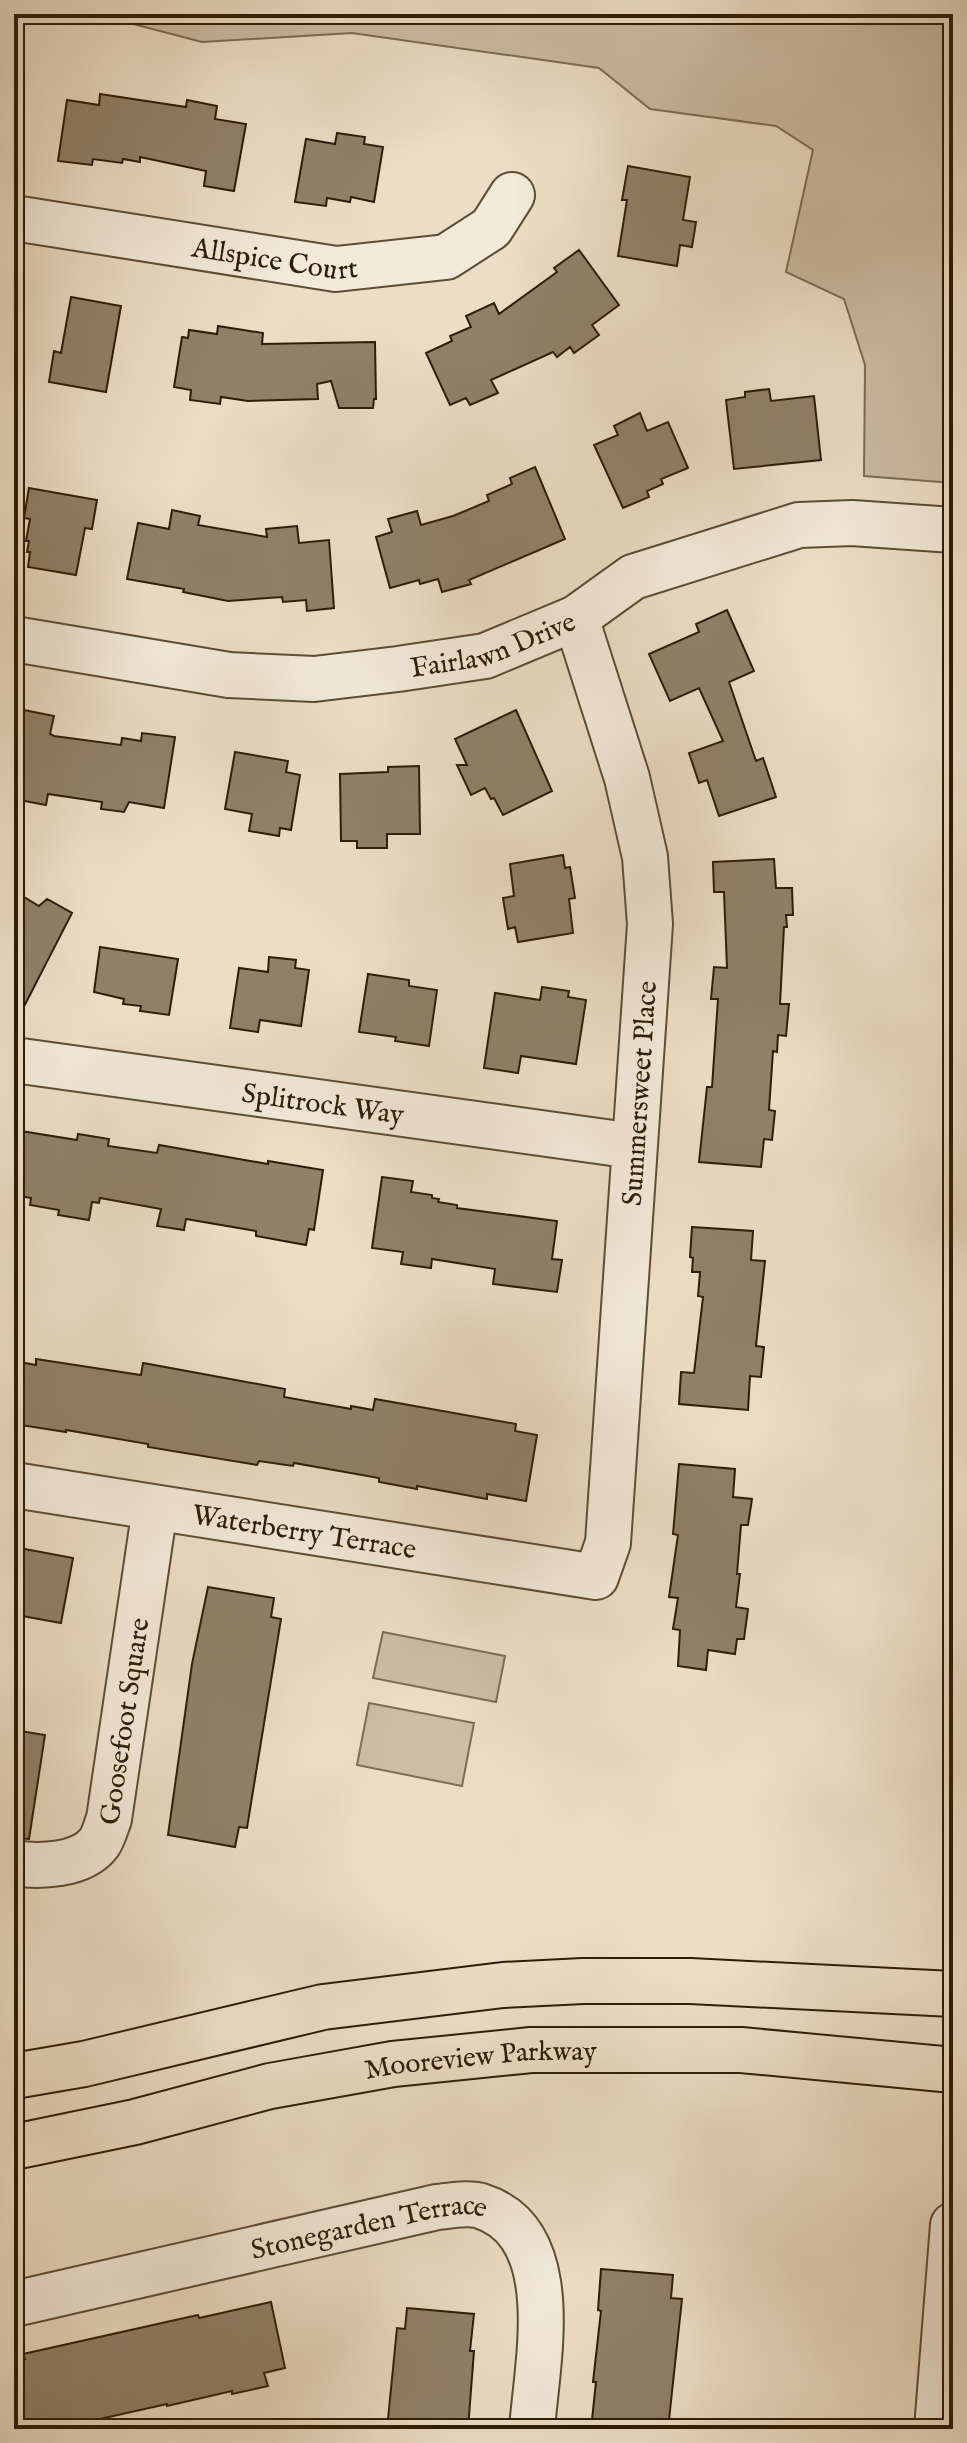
<svg xmlns="http://www.w3.org/2000/svg" width="967" height="2443" viewBox="0 0 967 2443" font-family="'IM FELL English',serif">
	<style>
		.green { fill: #ccbda5; stroke: #7c6d54; stroke-width: 2 }
		.building { fill: #908169; stroke: #2d1d04; stroke-width: 2 }
		.lines { fill: none; stroke-linecap: round; stroke-linejoin: round }
		.minor-casing { stroke: #5d4d34; stroke-width: 48 }
		.major-casing { stroke: #2d1d04; stroke-width: 48 }
		.minor { stroke: #f3eada; stroke-width: 44 }
		.major { stroke: #ecdec6; stroke-width: 44 }
		.labels { text-anchor: middle; stroke-width: 6; stroke-linejoin: round; paint-order: stroke }
		.street-label { font-size: 28px; fill: #2d1d04; stroke: #f3eada }
	</style>
	<rect width="100%" height="100%" fill="#ecdec6"/>
	<filter id="stains"><feTurbulence type="fractalNoise" baseFrequency=".0025" numOctaves="4"/><feColorMatrix values="0 0 0 0 .2 0 0 0 0 .09 0 0 0 0 .02 0 0 0 .5 -.17"/></filter>
	<radialGradient id="worn" r=".72"><stop offset=".6" stop-color="#630" stop-opacity="0"/><stop offset="1" stop-color="#630" stop-opacity=".3"/></radialGradient>
	<!-- green -->
	<path class="green" d="M 95,14 L 953,14 L 953,483 L 864,476 L 865,365 L 844,299 L 786,272 L 813,150 L 776,126 L 650,109 L 599,68 L 352,33 L 202,42 Z
		M 383,1632 L 505,1656 L 496,1702 L 373,1678 Z
		M 369,1703 L 474,1723 L 462,1786 L 357,1765 Z"/>
	<!-- building -->
	<path class="building" d="M 100,94 L 186,107 L 187,100 L 217,106 L 215,119 L 246,124 L 234,191 L 204,186 L 206,171 L 140,157 L 140,162 L 123,159 L 122,163 L 93,159 L 92,165 L 58,161 L 67,100 L 99,105 Z
		M 337,133 L 365,137 L 364,144 L 383,147 L 374,202 L 351,197 L 350,202 L 327,198 L 326,206 L 295,202 L 306,139 L 335,144 Z
		M 628,166 L 690,177 L 683,220 L 696,222 L 692,247 L 680,245 L 677,266 L 618,256 L 627,200 L 622,200 Z
		M 579,250 L 619,305 L 592,325 L 599,335 L 574,353 L 570,347 L 557,357 L 553,352 L 491,380 L 498,393 L 470,405 L 466,398 L 450,405 L 426,353 L 452,341 L 450,336 L 471,327 L 466,316 L 494,303 L 499,314 L 557,272 L 554,268 Z
		M 71,297 L 121,306 L 106,392 L 49,382 L 54,351 L 61,353 Z
		M 218,326 L 263,333 L 262,344 L 375,342 L 376,399 L 374,399 L 373,408 L 339,408 L 331,381 L 317,384 L 318,399 L 248,401 L 221,397 L 220,404 L 190,400 L 191,390 L 174,387 L 182,337 L 188,338 L 189,330 L 217,334 Z
		M 769,389 L 771,401 L 814,396 L 821,460 L 734,469 L 726,400 L 745,397 L 745,392 Z
		M 640,413 L 647,431 L 668,422 L 688,468 L 661,479 L 663,484 L 647,491 L 649,497 L 623,508 L 594,445 L 618,435 L 614,426 Z
		M 535,467 L 565,539 L 469,580 L 471,584 L 442,592 L 438,579 L 420,584 L 419,580 L 390,588 L 376,537 L 392,532 L 388,519 L 417,511 L 421,525 L 453,516 L 489,501 L 487,495 L 512,484 L 510,478 Z
		M 29,488 L 97,500 L 92,529 L 85,528 L 76,575 L 28,567 L 30,552 L 27,552 L 29,541 L 26,541 L 30,519 L 24,518 Z
		M 172,510 L 200,516 L 198,525 L 267,537 L 266,529 L 297,526 L 299,543 L 329,540 L 334,608 L 307,611 L 306,600 L 283,602 L 282,597 L 228,601 L 183,592 L 184,589 L 127,579 L 138,523 L 169,529 Z
		M 727,610 L 754,671 L 729,682 L 756,761 L 763,758 L 776,797 L 719,816 L 707,780 L 699,783 L 689,753 L 723,741 L 699,688 L 670,701 L 649,654 L 699,632 L 696,624 Z
		M 14,708 L 54,716 L 50,734 L 54,736 L 121,745 L 122,738 L 141,741 L 142,733 L 175,737 L 164,808 L 129,802 L 124,812 L 101,809 L 102,802 L 48,794 L 46,805 L 14,799 Z
		M 516,710 L 552,791 L 503,815 L 494,798 L 491,799 L 485,788 L 471,795 L 457,765 L 467,765 L 455,739 Z
		M 235,752 L 288,761 L 286,772 L 300,775 L 291,830 L 280,828 L 279,836 L 249,831 L 252,814 L 225,809 Z
		M 419,766 L 420,834 L 387,834 L 387,848 L 357,848 L 357,841 L 341,841 L 340,774 L 388,772 L 388,767 Z
		M 563,855 L 565,868 L 570,867 L 575,898 L 569,899 L 573,933 L 518,942 L 515,927 L 508,929 L 503,898 L 514,896 L 510,864 Z
		M 774,859 L 776,888 L 792,888 L 793,915 L 786,915 L 787,927 L 784,927 L 780,1004 L 789,1004 L 786,1036 L 778,1035 L 777,1052 L 773,1051 L 769,1110 L 775,1111 L 772,1140 L 764,1139 L 761,1167 L 699,1162 L 707,1087 L 712,1087 L 718,999 L 711,999 L 714,967 L 727,968 L 724,892 L 714,892 L 713,862 Z
		M 14,891 L 39,906 L 47,899 L 72,913 L 14,1026 Z
		M 100,947 L 178,959 L 169,1015 L 140,1011 L 141,1006 L 123,1004 L 124,999 L 94,992 Z
		M 269,957 L 296,960 L 295,968 L 309,970 L 301,1026 L 260,1020 L 258,1032 L 230,1028 L 239,968 L 268,972 Z
		M 368,974 L 409,980 L 409,986 L 437,990 L 429,1046 L 395,1041 L 396,1037 L 359,1032 Z
		M 542,987 L 569,991 L 568,997 L 586,1000 L 576,1064 L 521,1056 L 518,1073 L 484,1068 L 495,993 L 540,1000 Z
		M 21,1131 L 77,1140 L 78,1134 L 109,1139 L 108,1146 L 157,1153 L 159,1145 L 268,1164 L 268,1161 L 323,1170 L 314,1230 L 309,1229 L 306,1245 L 256,1236 L 256,1231 L 186,1219 L 184,1230 L 157,1226 L 161,1209 L 100,1198 L 99,1203 L 92,1202 L 89,1220 L 58,1215 L 59,1210 L 30,1205 L 31,1198 L 14,1195 L 14,1175 Z
		M 382,1177 L 413,1181 L 411,1192 L 432,1195 L 432,1198 L 439,1199 L 438,1202 L 457,1205 L 457,1208 L 557,1221 L 552,1259 L 562,1260 L 557,1292 L 493,1284 L 495,1269 L 432,1259 L 431,1268 L 401,1264 L 403,1252 L 372,1248 Z
		M 692,1227 L 753,1231 L 751,1260 L 765,1261 L 756,1346 L 764,1347 L 761,1377 L 750,1376 L 748,1410 L 679,1404 L 681,1372 L 694,1373 L 703,1297 L 698,1296 L 700,1272 L 692,1272 L 693,1258 L 690,1257 Z
		M 36,1359 L 141,1375 L 143,1363 L 285,1389 L 284,1397 L 351,1409 L 351,1406 L 373,1410 L 375,1399 L 516,1424 L 515,1431 L 537,1435 L 526,1501 L 487,1494 L 487,1499 L 417,1486 L 417,1489 L 379,1482 L 379,1478 L 294,1463 L 293,1466 L 259,1461 L 257,1465 L 148,1447 L 148,1444 L 66,1430 L 66,1432 L 14,1424 L 14,1361 L 36,1365 Z
		M 679,1464 L 735,1469 L 733,1497 L 752,1499 L 748,1525 L 741,1525 L 737,1574 L 740,1574 L 736,1607 L 748,1609 L 744,1639 L 737,1639 L 735,1654 L 708,1650 L 706,1670 L 678,1666 L 680,1630 L 673,1629 L 678,1598 L 669,1597 L 678,1535 L 673,1534 Z
		M 14,1547 L 73,1558 L 61,1623 L 22,1616 L 23,1612 L 14,1610 Z
		M 208,1587 L 274,1598 L 271,1617 L 281,1619 L 247,1828 L 239,1827 L 235,1847 L 168,1835 L 192,1664 Z
		M 14,1730 L 45,1735 L 29,1839 L 14,1838 Z
		M 601,2269 L 673,2275 L 671,2298 L 682,2299 L 668,2429 L 591,2429 L 596,2382 L 593,2382 L 601,2311 L 598,2310 Z
		M 271,2302 L 285,2368 L 264,2373 L 268,2386 L 232,2394 L 232,2391 L 167,2406 L 167,2404 L 55,2429 L 14,2429 L 14,2362 L 25,2359 L 23,2354 L 198,2315 L 199,2318 Z
		M 407,2308 L 474,2314 L 470,2351 L 474,2351 L 468,2429 L 404,2429 L 405,2420 L 388,2419 L 397,2328 L 405,2329 Z"/>
	<g class="lines">
		<!-- minor casing -->
		<g class="minor-casing">
			<g id="minor">
				<path id="s1" d="M 14,218 L 336,269 L 446,257 L 491,228 L 512,195"/>
				<path id="s2" d="M 14,639 L 229,675 L 314,679 L 398,669 L 485,656 L 576,618 L 633,577 L 799,525 L 852,523 L 953,530"/>
				<path id="s3" d="M 14,1060 L 634,1146"/>
				<path id="s4" d="M 14,1485 L 596,1577 L 608,1543 L 650,924 L 645,857 L 627,778 L 576,618"/>
				<path id="s5" d="M 14,1863 C 39,1867 82,1866 99,1843 C 104,1836 106,1826 109,1819 L 155,1508"/>
				<path id="s6" d="M 14,2304 L 437,2207 C 450,2206 469,2202 481,2206 C 566,2234 537,2361 532,2429"/>
				<path d="M 937,2429 L 953,2225"/>
			</g>
		</g>
		<!-- major casing -->
		<g class="major-casing">
			<g id="major">
				<path d="M 14,2076 L 84,2064 L 323,2007 L 503,1985 L 583,1981 L 690,1981 L 953,1994"/>
				<path id="s7" d="M 14,2147 L 135,2122 L 270,2086 L 393,2064 L 531,2050 L 741,2050 L 953,2070"/>
			</g>
		</g>
		<!-- minor -->
		<use href="#minor" class="minor"/>
		<!-- major -->
		<use href="#major" class="major"/>
	</g>
	<g class="labels">
		<!-- street labels -->
		<g class="street-label">
			<text dy="10" stroke="none"><textPath href="#s1" startOffset="264">Allspice Court</textPath></text>
			<text dy="10" stroke="none"><textPath href="#s2" startOffset="486">Fairlawn Drive</textPath></text>
			<text dy="10" stroke="none"><textPath href="#s4" startOffset="1076">Summersweet Place</textPath></text>
			<text dy="10" stroke="none"><textPath href="#s3" startOffset="312">Splitrock Way</textPath></text>
			<text dy="10" stroke="none"><textPath href="#s4" startOffset="294">Waterberry Terrace</textPath></text>
			<text dy="10" stroke="none"><textPath href="#s5" startOffset="216">Goosefoot Square</textPath></text>
			<text dy="10" stroke="none"><textPath href="#s7" startOffset="476">Mooreview Parkway</textPath></text>
			<text dy="10" stroke="none"><textPath href="#s6" startOffset="364">Stonegarden Terrace</textPath></text>
		</g>
	</g>
	<!-- margin -->
	<rect width="967" height="2443" fill="none" stroke="#ecdec6" stroke-width="48"/>
	<rect x="16" y="16" width="935" height="2411" fill="none" stroke="#2d1d04" stroke-width="4"/>
	<rect x="24" y="24" width="919" height="2395" fill="none" stroke="#2d1d04" stroke-width="2"/>
	<rect width="100%" height="100%" filter="url(#stains)"/>
	<rect width="100%" height="100%" fill="url(#worn)"/>
</svg>
